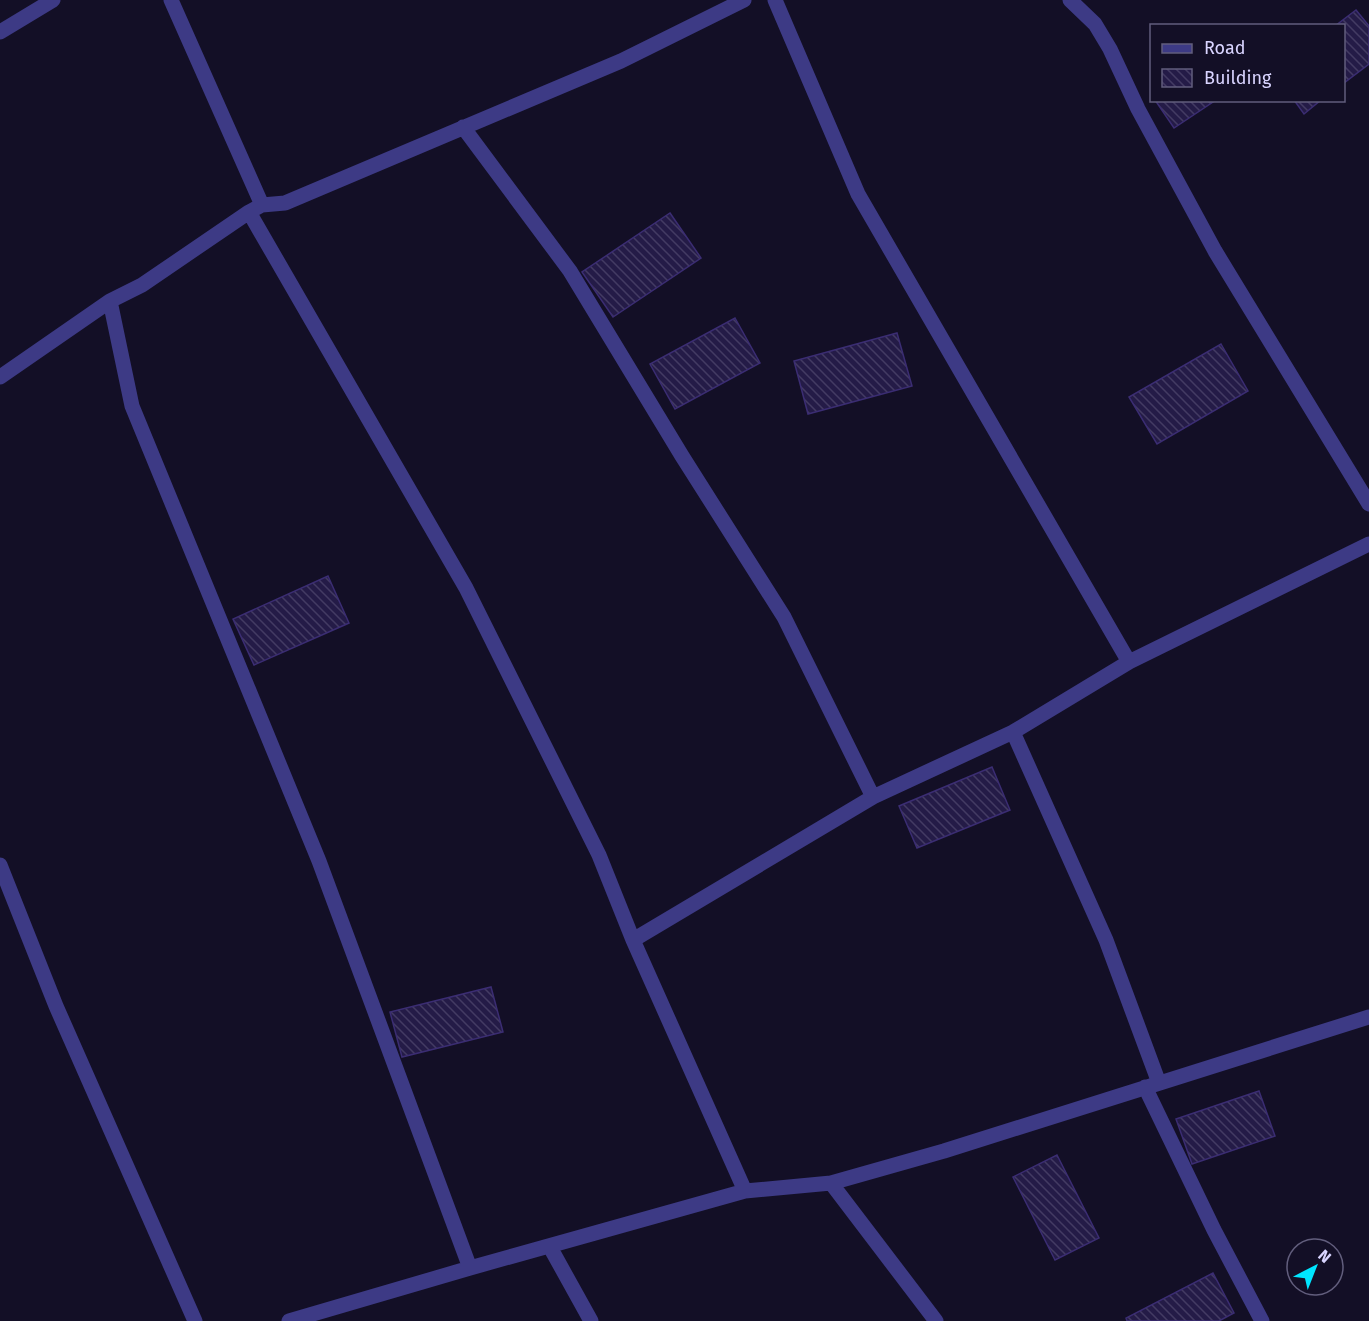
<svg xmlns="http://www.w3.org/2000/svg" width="1369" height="1321" viewBox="0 0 1369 1321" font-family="'Fira Sans',sans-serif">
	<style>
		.building { fill: url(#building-back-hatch); stroke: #3b2d73; stroke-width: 1.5 }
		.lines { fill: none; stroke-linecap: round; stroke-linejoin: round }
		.minor { stroke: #3d3a85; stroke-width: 15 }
	</style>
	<defs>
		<pattern id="building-back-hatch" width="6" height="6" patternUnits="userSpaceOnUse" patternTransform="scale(1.5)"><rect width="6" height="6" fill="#241b47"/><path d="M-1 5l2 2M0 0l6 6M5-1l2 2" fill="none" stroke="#433b63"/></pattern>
	</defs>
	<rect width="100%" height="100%" fill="#130f26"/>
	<!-- building -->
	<path class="building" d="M 1356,10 L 1369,26 L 1369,64 L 1344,83 L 1344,26 L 1335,26 Z
		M 1155,100 L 1216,100 L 1174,128 Z
		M 1294,100 L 1321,100 L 1304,114 Z
		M 670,213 L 701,258 L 613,317 L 582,272 Z
		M 735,318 L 760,363 L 675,409 L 650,364 Z
		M 897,333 L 912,386 L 808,414 L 794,361 Z
		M 1221,344 L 1248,391 L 1157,444 L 1129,397 Z
		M 328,576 L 349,623 L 254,665 L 233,619 Z
		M 992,767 L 1010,810 L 917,848 L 899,806 Z
		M 491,987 L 503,1032 L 402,1057 L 390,1012 Z
		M 1259,1091 L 1275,1136 L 1192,1164 L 1176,1119 Z
		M 1057,1155 L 1099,1238 L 1055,1260 L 1013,1177 Z
		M 1213,1273 L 1234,1313 L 1219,1321 L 1127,1321 L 1126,1318 Z"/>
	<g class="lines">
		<!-- minor -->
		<path class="minor" d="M 171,0 L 262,205
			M 775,0 L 858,194 L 1129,662
			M 1070,0 L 1095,24 L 1110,49 L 1138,109 L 1215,251 L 1369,504
			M 0,32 L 53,0
			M 463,127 L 570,271 L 682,456 L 784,617 L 873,797
			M 249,212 L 466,588 L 599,855 L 633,940
			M 110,301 L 132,406 L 319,861 L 470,1268
			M 0,377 L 110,301 L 142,285 L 249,212 L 262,205 L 285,203 L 621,61 L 744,0
			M 1013,732 L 1106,940 L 1159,1083
			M 0,865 L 56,1006 L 195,1321
			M 1145,1087 L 1214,1230 L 1262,1321
			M 831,1183 L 936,1321
			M 745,1191 L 633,940 L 873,797 L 1013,732 L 1129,662 L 1369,544
			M 550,1247 L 591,1321
			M 289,1321 L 470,1268 L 745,1191 L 831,1183 L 944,1151 L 1369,1017"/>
	</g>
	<!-- legend -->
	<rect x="1150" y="24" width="195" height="78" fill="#130f26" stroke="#625e7d" stroke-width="1.5"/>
	<rect x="1162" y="44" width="30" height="9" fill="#3d3a85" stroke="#625e7d" stroke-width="1.5"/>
	<text x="1204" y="54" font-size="18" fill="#d9d4ff">Road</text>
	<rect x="1162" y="69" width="30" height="18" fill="url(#building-back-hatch)" stroke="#625e7d" stroke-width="1.5"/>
	<text x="1204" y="84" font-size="18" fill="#d9d4ff">Building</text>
	<!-- north arrow -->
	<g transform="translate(1315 1267) rotate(42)"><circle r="28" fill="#130f26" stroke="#625e7d" stroke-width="1.5"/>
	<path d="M0-4.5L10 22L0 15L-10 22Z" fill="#00e5ff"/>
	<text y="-9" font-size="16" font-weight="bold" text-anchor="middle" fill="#d9d4ff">N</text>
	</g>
</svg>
